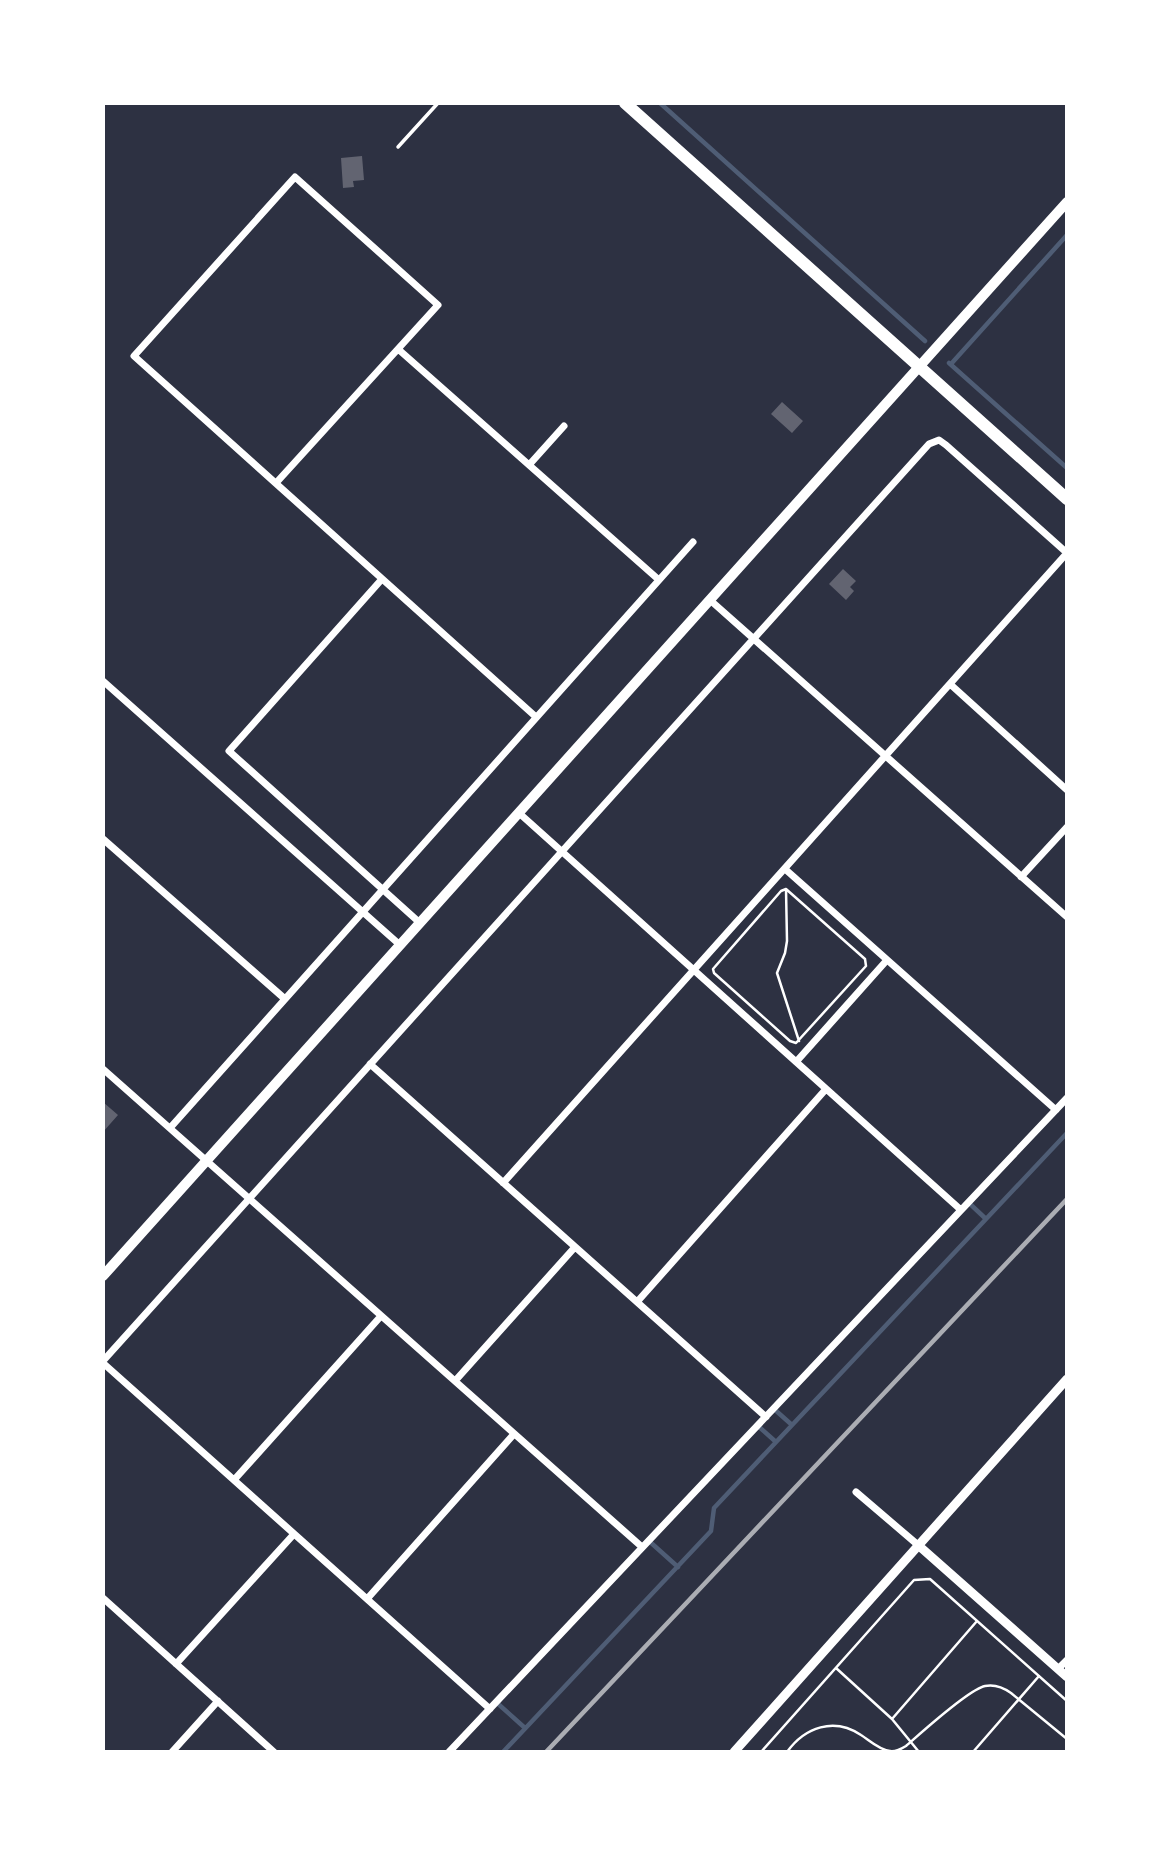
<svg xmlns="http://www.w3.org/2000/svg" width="1170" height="1855" viewBox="0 0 1170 1855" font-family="'Noto Sans',sans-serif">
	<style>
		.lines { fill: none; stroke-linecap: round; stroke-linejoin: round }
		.stream { stroke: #4f5d75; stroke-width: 4.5 }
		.building { fill: #626471 }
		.path { stroke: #fff; stroke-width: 2.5 }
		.service { stroke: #fff; stroke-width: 3.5 }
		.minor { stroke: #fff; stroke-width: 7 }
		.tertiary { stroke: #fff; stroke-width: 9 }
		.secondary { stroke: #fff; stroke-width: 10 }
		.primary { stroke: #fff; stroke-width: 12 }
		.rail { stroke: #abadb3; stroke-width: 4.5 }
	</style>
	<rect width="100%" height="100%" fill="#2d3142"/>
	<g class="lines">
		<!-- stream -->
		<path class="stream" d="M 660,103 L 925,341
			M 949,363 L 1067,468
			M 951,364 L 1067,235
			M 969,1203 L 986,1219
			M 774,1409 L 792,1425
			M 758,1426 L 776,1442
			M 649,1541 L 678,1567
			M 496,1702 L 525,1728
			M 503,1752 L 711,1531 L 714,1508 L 1067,1133"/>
	</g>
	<!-- building -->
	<path class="building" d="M 362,156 L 364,180 L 353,181 L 354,187 L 343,188 L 341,158 Z
		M 782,402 L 803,421 L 792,433 L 771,414 Z
		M 843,569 L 856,581 L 850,587 L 854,591 L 846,600 L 829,584 Z
		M 103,1102 L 118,1115 L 103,1132 Z"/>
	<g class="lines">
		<!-- path -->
		<path class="path" d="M 786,889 L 865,959 L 866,966 L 796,1043 L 790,1041 L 714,973 L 713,969 L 781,891 Z
			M 786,889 L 787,941 L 785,953 L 777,973 L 799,1041
			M 836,1668 L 892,1719 L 919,1752
			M 892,1719 L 977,1621
			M 761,1752 L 914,1580 L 930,1579 L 1067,1701
			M 787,1752 C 805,1727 834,1717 861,1735 C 869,1740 879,1750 890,1751 C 896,1752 901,1749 906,1746 C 921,1733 969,1689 985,1686 C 995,1684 1004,1688 1011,1693 L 1067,1739
			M 973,1752 L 1039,1676"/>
		<!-- service -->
		<path class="service" d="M 398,147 L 438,103"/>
		<!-- minor -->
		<path class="minor" d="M 398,349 L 659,580
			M 529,465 L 564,426
			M 276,483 L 438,305 L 295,177 L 134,356 L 536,717
			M 382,579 L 229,751 L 420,923
			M 710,600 L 1067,917
			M 103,681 L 400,945
			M 950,684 L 1067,790
			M 519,813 L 961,1210
			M 103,839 L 285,999
			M 785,869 L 1056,1110
			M 1021,877 L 1067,827
			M 796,1062 L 887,960
			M 370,1064 L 766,1417
			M 103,1069 L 642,1547
			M 170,1128 L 693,542
			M 503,1183 L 1067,553
			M 637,1302 L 826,1089
			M 103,1361 L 929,444 L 939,440 L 946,445 L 1067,553
			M 103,1363 L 490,1709
			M 455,1381 L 575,1247
			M 234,1480 L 381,1316
			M 856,1492 L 918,1545
			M 103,1598 L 274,1752
			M 367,1599 L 514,1434
			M 176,1664 L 294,1534
			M 1058,1669 L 1067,1660
			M 172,1752 L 218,1701
			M 449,1752 L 1067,1098"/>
		<!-- tertiary -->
		<path class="tertiary" d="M 918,1545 L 1067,1677
			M 734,1752 L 1067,1379"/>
		<!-- secondary -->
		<path class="secondary" d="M 103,1276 L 1067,202"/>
		<!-- primary -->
		<path class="primary" d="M 625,103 L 1067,499"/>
		<!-- rail -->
		<path class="rail" d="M 546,1752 L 1067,1199"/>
	</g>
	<!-- border -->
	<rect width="1170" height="1855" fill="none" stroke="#ffffff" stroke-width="210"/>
</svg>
